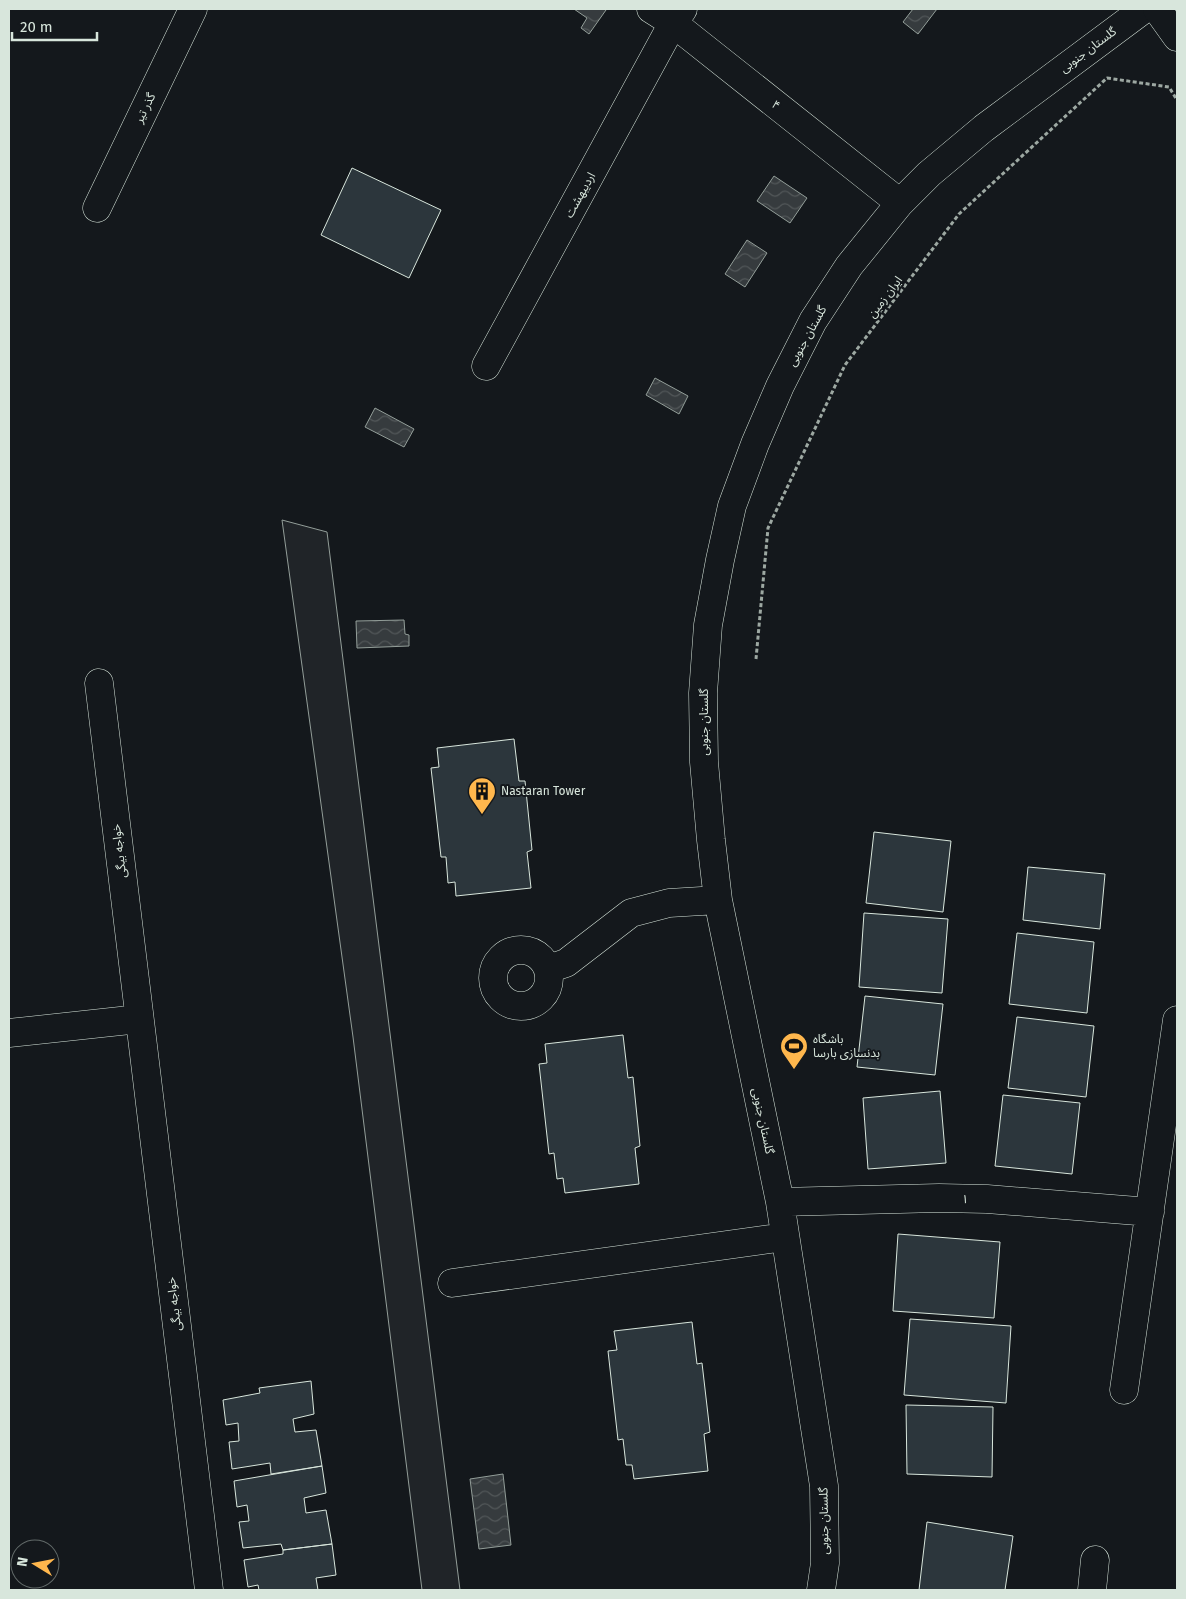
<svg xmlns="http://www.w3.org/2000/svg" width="1186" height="1599" viewBox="0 0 1186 1599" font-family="'Fira Sans','Noto Sans Arabic',sans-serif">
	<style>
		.green { fill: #202428; stroke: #939e99 }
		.water { fill: url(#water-waves); stroke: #939e99 }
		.building { fill: #2c363c; stroke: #d8e6dc }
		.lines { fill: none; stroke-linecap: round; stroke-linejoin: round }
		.minor-casing { stroke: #d8e6dc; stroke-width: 29 }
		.major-casing { stroke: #d8e6dc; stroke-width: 29 }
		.path { stroke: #9da8a2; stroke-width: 3; stroke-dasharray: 4 2.5; stroke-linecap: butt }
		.minor { stroke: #14181c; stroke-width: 28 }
		.major { stroke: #14181c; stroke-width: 28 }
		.labels { text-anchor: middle; stroke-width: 4; stroke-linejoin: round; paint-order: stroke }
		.street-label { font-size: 12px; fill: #d8e6dc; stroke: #14181c }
		.poi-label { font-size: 12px; fill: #d8e6dc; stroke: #14181c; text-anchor: start }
	</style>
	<defs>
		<pattern id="water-waves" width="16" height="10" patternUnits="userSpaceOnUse" patternTransform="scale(1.25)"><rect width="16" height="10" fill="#363b3e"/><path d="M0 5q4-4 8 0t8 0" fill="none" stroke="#525759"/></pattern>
	</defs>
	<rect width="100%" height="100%" fill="#14181c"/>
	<!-- green -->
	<path class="green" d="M 282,520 L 327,532 L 460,1590 L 422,1590 L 353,1037 Z"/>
	<!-- water -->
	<path class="water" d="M 574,9 L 604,9 L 606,10 L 589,34 L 581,28 L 587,18 Z
		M 913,9 L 937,9 L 918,34 L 903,22 Z
		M 774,176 L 807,198 L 790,223 L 757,201 Z
		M 747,240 L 767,253 L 745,287 L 725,274 Z
		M 655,378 L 688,396 L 679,414 L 646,395 Z
		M 375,408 L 414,429 L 404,447 L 365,427 Z
		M 404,620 L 405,634 L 409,635 L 409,646 L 357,648 L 356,621 Z
		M 503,1474 L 511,1545 L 479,1549 L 470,1479 Z"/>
	<!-- building -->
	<path class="building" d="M 352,168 L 441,210 L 409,278 L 321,235 Z
		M 514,739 L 519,781 L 525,781 L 532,850 L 527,852 L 531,888 L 456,896 L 455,882 L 448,883 L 446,857 L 441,857 L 431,768 L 439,767 L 437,748 Z
		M 874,832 L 951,841 L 943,912 L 866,903 Z
		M 1028,867 L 1105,874 L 1100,929 L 1023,920 Z
		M 864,913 L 948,919 L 942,993 L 859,987 Z
		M 1017,933 L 1094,942 L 1087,1013 L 1009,1004 Z
		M 865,996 L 943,1004 L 935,1075 L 857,1067 Z
		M 1017,1017 L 1094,1026 L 1086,1097 L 1008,1088 Z
		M 623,1035 L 628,1078 L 633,1077 L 640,1146 L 635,1148 L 639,1184 L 565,1193 L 563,1178 L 557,1179 L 554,1153 L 549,1154 L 539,1064 L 547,1063 L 545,1044 Z
		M 940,1091 L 946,1163 L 868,1169 L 863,1098 Z
		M 1003,1095 L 1080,1103 L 1072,1174 L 995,1166 Z
		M 898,1234 L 1000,1242 L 994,1318 L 893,1311 Z
		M 910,1319 L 1011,1326 L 1006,1403 L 904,1395 Z
		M 692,1322 L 697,1364 L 702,1363 L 710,1432 L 704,1434 L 708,1471 L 634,1479 L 632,1465 L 626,1465 L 623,1439 L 618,1440 L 608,1351 L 617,1350 L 614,1331 Z
		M 311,1381 L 314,1414 L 293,1419 L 295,1432 L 316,1430 L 322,1466 L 271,1474 L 270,1463 L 232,1469 L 229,1442 L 239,1441 L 238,1423 L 226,1425 L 223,1400 L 260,1393 L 259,1388 Z
		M 906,1405 L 993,1407 L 992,1477 L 907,1474 Z
		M 322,1466 L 326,1493 L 304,1498 L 306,1513 L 326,1510 L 332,1544 L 283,1550 L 281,1544 L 243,1548 L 239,1522 L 249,1521 L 247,1505 L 237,1507 L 234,1481 Z
		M 927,1522 L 1013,1536 L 1005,1590 L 919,1590 Z
		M 332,1544 L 336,1575 L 316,1578 L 318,1590 L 259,1590 L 258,1585 L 248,1587 L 244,1560 L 283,1554 L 283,1550 Z"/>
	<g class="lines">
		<!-- minor casing -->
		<g class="minor-casing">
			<path id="minor" d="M 651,9 L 673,23 L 900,203
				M 97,208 L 193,9
				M 486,366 L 673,23 L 683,9
				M 99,683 L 209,1590
				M493 978a28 28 0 1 1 56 0a28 28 0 1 1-56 0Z
				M 548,969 L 566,963 L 631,913 L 669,903 L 718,900
				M 9,1033 L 139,1019
				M 780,1202 L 939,1198 L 987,1199 L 1150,1212
				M 452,1283 L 785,1237
				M 1124,1390 L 1177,1020
				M 821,1590 L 825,1563 L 824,1486 L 780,1202 L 718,900 L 711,840 L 704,762 L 703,693 L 708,625 L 720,560 L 732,506 L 755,444 L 780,386 L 813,321 L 849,266 L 900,203 L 929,174 L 984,128 L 1144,9
				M 1092,1590 L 1095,1560"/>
		</g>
		<!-- major casing -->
		<g class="major-casing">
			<path id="major" d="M 1157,9 L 1177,37"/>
		</g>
		<!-- path -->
		<path class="path" d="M 756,659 L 768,528 L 845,365 L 959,214 L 1107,78 L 1169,87 L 1177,100"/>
		<!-- minor -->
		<use href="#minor" class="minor"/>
		<!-- major -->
		<use href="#major" class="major"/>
	</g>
	<!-- icons -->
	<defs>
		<g id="building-pin" transform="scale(1.4375)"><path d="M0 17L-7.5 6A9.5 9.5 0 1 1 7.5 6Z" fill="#ffb74d" stroke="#14181c"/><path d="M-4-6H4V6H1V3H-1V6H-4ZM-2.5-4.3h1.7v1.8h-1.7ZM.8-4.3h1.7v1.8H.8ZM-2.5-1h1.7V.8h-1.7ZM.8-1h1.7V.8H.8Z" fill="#111"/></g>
		<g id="stadium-pin" transform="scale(1.4375)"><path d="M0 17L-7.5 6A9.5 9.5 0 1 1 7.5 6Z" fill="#ffb74d" stroke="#14181c"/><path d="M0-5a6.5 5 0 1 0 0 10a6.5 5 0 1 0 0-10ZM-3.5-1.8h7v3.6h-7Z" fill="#111"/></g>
	</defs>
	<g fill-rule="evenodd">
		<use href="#building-pin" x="482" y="791"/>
		<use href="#stadium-pin" x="794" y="1046"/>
	</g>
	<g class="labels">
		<!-- street labels -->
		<g class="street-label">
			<text transform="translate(1088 50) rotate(-37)" y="4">گلستان جنوبی</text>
			<text transform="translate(776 105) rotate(38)" y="4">۴</text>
			<text transform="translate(145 108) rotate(-64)" y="4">گذر تیر</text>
			<text transform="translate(580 195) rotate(-61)" y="4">اردیبهشت</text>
			<text transform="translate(885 297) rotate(-53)" y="4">ایران زمین</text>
			<text transform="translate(807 336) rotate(-61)" y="4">گلستان جنوبی</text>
			<text transform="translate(704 722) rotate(-90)" y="4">گلستان جنوبی</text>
			<text transform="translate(119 851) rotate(-97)" y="4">خواجه بیگی</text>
			<text transform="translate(763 1121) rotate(78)" y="4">گلستان جنوبی</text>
			<text transform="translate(965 1199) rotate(2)" y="4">۱</text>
			<text transform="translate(174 1304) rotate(-97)" y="4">خواجه بیگی</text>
			<text transform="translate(824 1521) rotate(-91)" y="4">گلستان جنوبی</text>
		</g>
		<!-- poi labels -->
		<g class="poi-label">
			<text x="501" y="795">Nastaran Tower</text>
			<text x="813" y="1043">باشگاه<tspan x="813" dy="14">بدنسازی بارسا</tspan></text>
		</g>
	</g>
	<!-- border -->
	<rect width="1186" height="1599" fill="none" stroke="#d8e6dc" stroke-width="20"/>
	<!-- north arrow -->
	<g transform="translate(35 1564) rotate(280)"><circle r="24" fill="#14181c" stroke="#626a69"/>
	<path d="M0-4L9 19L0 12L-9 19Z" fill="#ffb74d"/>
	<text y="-8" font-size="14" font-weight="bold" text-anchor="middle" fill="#d8e6dc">N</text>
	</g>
	<!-- scale -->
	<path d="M12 32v8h85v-8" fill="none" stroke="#d8e6dc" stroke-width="2.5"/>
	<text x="20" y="32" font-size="15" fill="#d8e6dc" stroke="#14181c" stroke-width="4" paint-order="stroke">20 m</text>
</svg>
